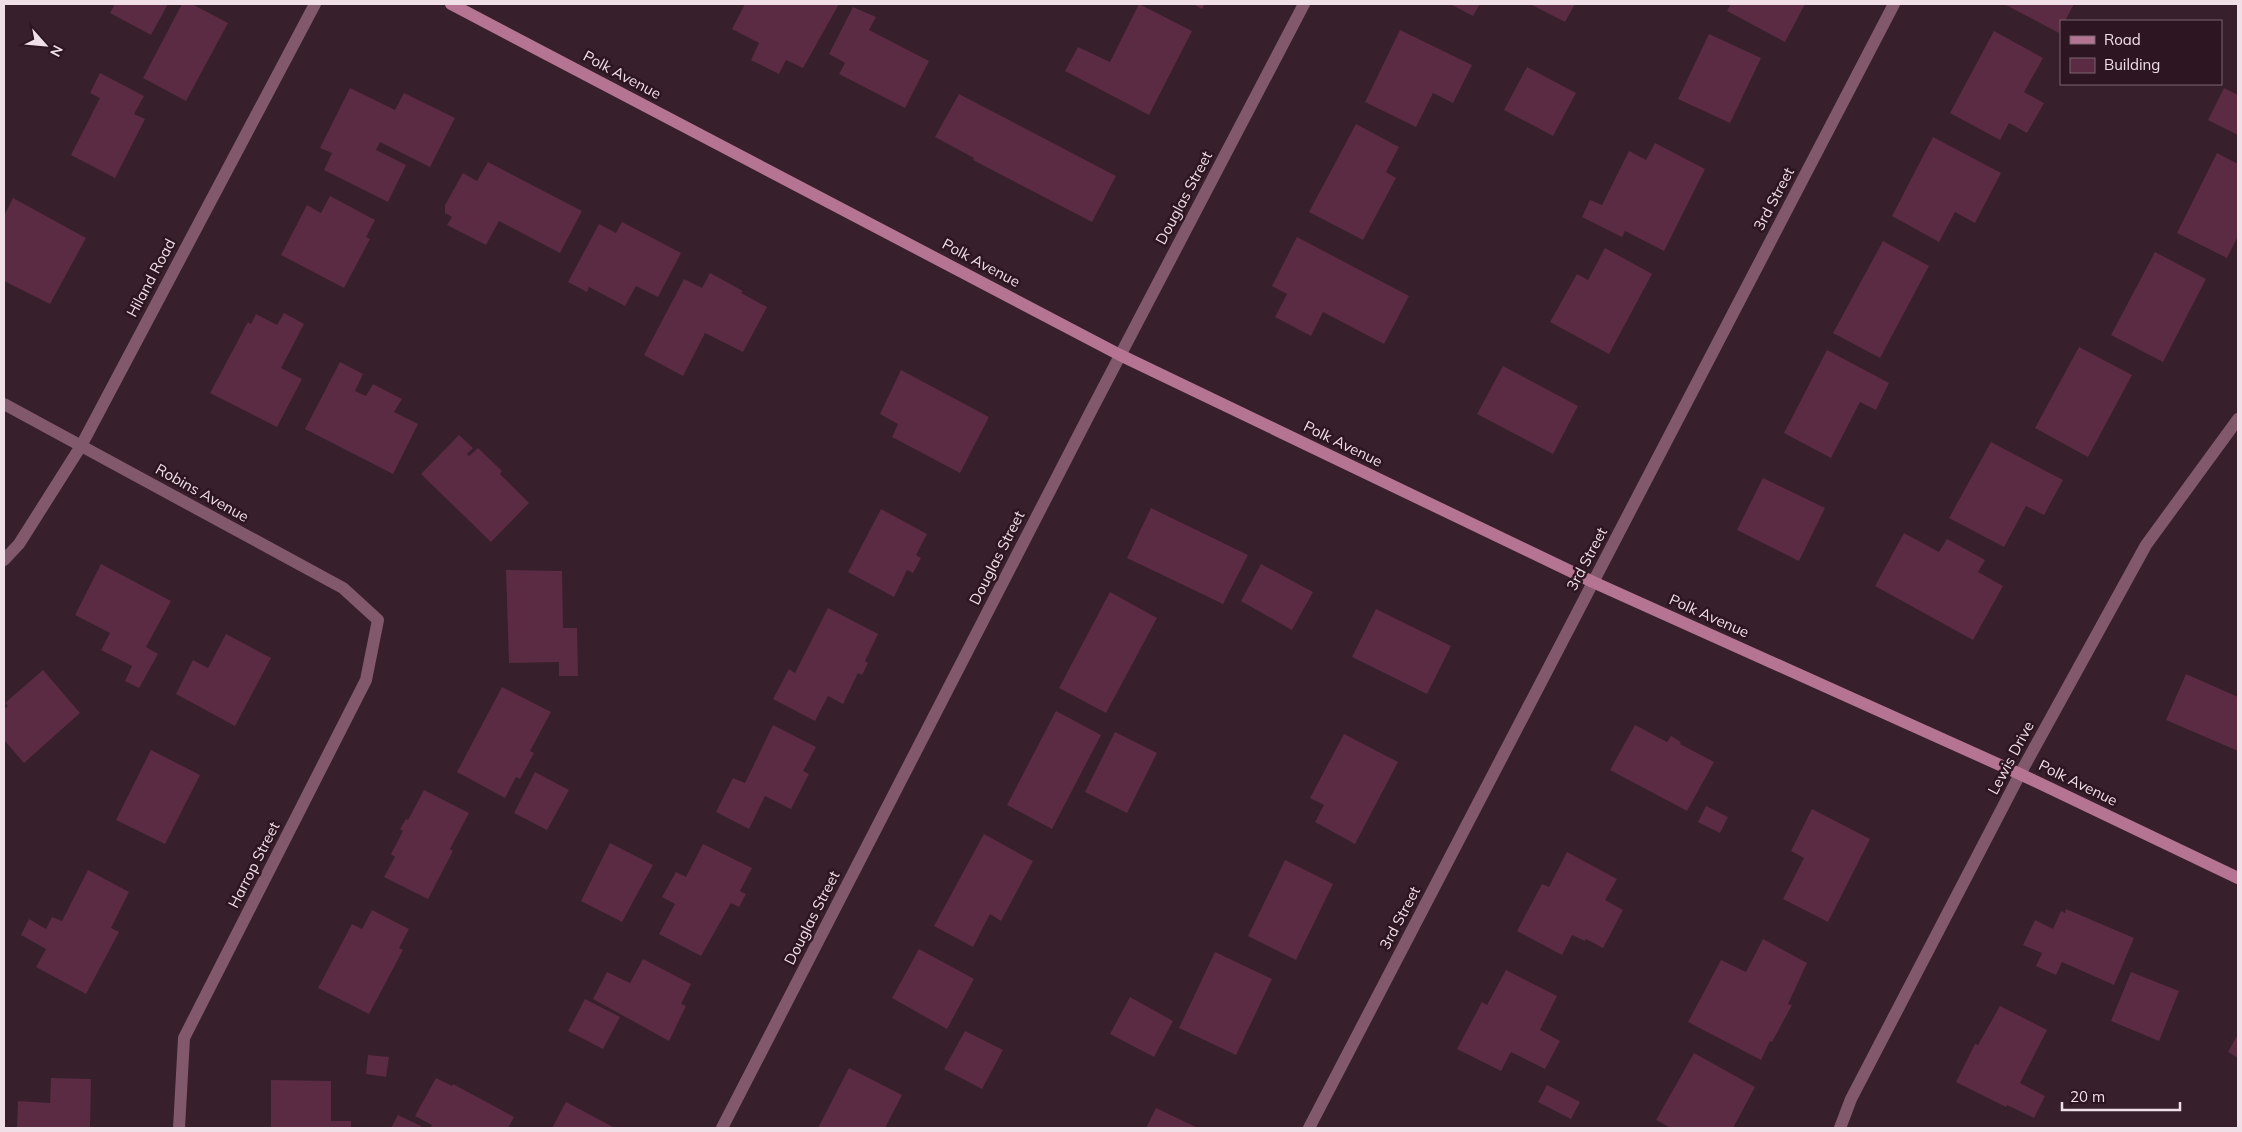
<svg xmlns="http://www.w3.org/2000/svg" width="2242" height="1132" viewBox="0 0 2242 1132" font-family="Mulish,sans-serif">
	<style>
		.building { fill: #5a2b42 }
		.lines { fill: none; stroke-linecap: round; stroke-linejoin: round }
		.street { stroke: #82596c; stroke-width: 12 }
		.secondary { stroke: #b67493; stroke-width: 12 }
		.labels { text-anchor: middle; stroke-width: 5; stroke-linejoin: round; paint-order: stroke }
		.street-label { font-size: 15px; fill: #f0dfe6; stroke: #2d1521 }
	</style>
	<rect width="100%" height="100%" fill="#371f2b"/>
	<!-- building -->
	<path class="building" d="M 115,4 L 168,4 L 151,35 L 110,13 Z
		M 182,4 L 192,4 L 228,23 L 186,101 L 143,78 Z
		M 745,4 L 839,4 L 803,68 L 786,60 L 779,74 L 751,60 L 759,43 L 732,29 Z
		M 1139,4 L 1192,31 L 1149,115 L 1065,71 L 1078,47 L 1110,62 Z
		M 1193,4 L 1205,4 L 1202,9 Z
		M 1450,4 L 1480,4 L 1473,16 Z
		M 1530,4 L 1575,4 L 1565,22 Z
		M 1731,4 L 1805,4 L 1785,42 L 1727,11 Z
		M 2004,4 L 2074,4 L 2065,21 L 2061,21 L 2059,33 Z
		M 853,7 L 876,17 L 869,30 L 929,61 L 905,108 L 839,74 L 845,63 L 829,54 Z
		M 1400,30 L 1472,65 L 1453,103 L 1433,93 L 1416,127 L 1365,102 Z
		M 1994,31 L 2043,58 L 2024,92 L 2044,103 L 2027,133 L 2009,123 L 2000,140 L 1950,113 Z
		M 1709,34 L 1761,58 L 1730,123 L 1678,99 Z
		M 1527,67 L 1576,93 L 1553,136 L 1504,110 Z
		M 100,73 L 144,96 L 134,114 L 145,119 L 115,178 L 71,155 L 100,98 L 90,93 Z
		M 350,88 L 395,110 L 404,93 L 455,118 L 430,167 L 380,142 L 376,150 L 406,165 L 388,202 L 324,170 L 332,153 L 320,148 Z
		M 2224,88 L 2238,95 L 2238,135 L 2208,120 Z
		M 959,94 L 1116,176 L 1092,222 L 973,160 L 974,158 L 935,137 Z
		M 1356,124 L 1399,147 L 1386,172 L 1396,178 L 1363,240 L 1309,212 Z
		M 1933,137 L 2001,173 L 1975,223 L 1955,212 L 1939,242 L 1892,216 Z
		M 1655,143 L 1705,169 L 1664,251 L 1625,231 L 1622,237 L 1582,217 L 1590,200 L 1602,205 L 1629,151 L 1646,160 Z
		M 2217,153 L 2238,164 L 2238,236 L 2227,258 L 2177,233 Z
		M 488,162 L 582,211 L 560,253 L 499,221 L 486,245 L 447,225 L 452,217 L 445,213 L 445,205 L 463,173 L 477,181 Z
		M 330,196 L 375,220 L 366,237 L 370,239 L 344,288 L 281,255 L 307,205 L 321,213 Z
		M 13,198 L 86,238 L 50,304 L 4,281 L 4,216 Z
		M 622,222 L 681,253 L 658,297 L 636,286 L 625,306 L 589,287 L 587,292 L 568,282 L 599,224 L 616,233 Z
		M 1297,237 L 1409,296 L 1384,344 L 1323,312 L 1311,336 L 1275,317 L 1287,294 L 1272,286 Z
		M 1883,241 L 1929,266 L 1880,358 L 1833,333 Z
		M 1605,248 L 1652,274 L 1609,354 L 1550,322 L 1577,274 L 1588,280 Z
		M 2155,252 L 2206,279 L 2163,362 L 2111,335 Z
		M 710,273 L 743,291 L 741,293 L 767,307 L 743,352 L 705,333 L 683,376 L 644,355 L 684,279 L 702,288 Z
		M 284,313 L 304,324 L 281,368 L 302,379 L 277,427 L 210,393 L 248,322 L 251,324 L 256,314 L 277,325 Z
		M 2079,347 L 2132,375 L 2088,457 L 2035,428 Z
		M 1827,350 L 1889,383 L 1876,410 L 1860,402 L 1831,458 L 1784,433 Z
		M 340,362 L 363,374 L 355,391 L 366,396 L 373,384 L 402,399 L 394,412 L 418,424 L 393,474 L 305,429 Z
		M 1503,366 L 1578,406 L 1553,454 L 1477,414 Z
		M 901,370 L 989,417 L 960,473 L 892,437 L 898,424 L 880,414 Z
		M 459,435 L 473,448 L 467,454 L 469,456 L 478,448 L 502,471 L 500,474 L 529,503 L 491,542 L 421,474 Z
		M 1991,442 L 2063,480 L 2044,515 L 2026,506 L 2004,547 L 1949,518 Z
		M 1763,478 L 1825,508 L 1799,561 L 1737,530 Z
		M 1151,508 L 1248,555 L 1223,604 L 1127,558 Z
		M 881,509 L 927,534 L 916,555 L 921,558 L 913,573 L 907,570 L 894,597 L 848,572 Z
		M 1904,533 L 1939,552 L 1947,539 L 1985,560 L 1978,572 L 2003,586 L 1973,640 L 1875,586 Z
		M 101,564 L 171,601 L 146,647 L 158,654 L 139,688 L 125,681 L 132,666 L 101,650 L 110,633 L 75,615 Z
		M 1261,564 L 1313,592 L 1292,630 L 1241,601 Z
		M 506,570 L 562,571 L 563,628 L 577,628 L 578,676 L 559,676 L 559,662 L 509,663 Z
		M 1110,592 L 1157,618 L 1106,713 L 1059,688 Z
		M 828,608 L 878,634 L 865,661 L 868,663 L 862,675 L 858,673 L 843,704 L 828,696 L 815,721 L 773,699 L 789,669 L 795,673 Z
		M 1376,609 L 1451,646 L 1427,694 L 1352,657 Z
		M 226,634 L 271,658 L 235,726 L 176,694 L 193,660 L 208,668 Z
		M 43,670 L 80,713 L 24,763 L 4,740 L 4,709 L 8,706 L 5,703 Z
		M 2186,674 L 2238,697 L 2238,751 L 2166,720 Z
		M 502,687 L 551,712 L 530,751 L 534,753 L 520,779 L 516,777 L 505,798 L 457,772 Z
		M 1056,711 L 1101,735 L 1052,829 L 1007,805 Z
		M 773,725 L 816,747 L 803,771 L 809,774 L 791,809 L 765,796 L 749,829 L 716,812 L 733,778 L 745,783 Z
		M 1635,725 L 1667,742 L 1671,736 L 1681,742 L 1680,744 L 1714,762 L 1687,811 L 1610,770 Z
		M 1115,732 L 1157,753 L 1127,813 L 1085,792 Z
		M 1344,734 L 1398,762 L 1355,844 L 1315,822 L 1324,805 L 1310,798 Z
		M 151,750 L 200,775 L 165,844 L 116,820 Z
		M 535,772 L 569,790 L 547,830 L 514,813 Z
		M 424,790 L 469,813 L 450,849 L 453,851 L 428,899 L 384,877 L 395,857 L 391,854 L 403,831 L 400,829 L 406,819 L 408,820 Z
		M 1706,806 L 1728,817 L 1720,833 L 1698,822 Z
		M 1812,809 L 1870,839 L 1828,922 L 1783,899 L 1804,858 L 1791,851 Z
		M 984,834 L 1033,861 L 1001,921 L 990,914 L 973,947 L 934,926 Z
		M 610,843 L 653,865 L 622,922 L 581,901 Z
		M 703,844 L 752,868 L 740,891 L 746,894 L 739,907 L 731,903 L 701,956 L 659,934 L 675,904 L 662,897 L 676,872 L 686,877 Z
		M 1567,852 L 1617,879 L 1605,900 L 1623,910 L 1603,948 L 1586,939 L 1585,941 L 1572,935 L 1562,955 L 1517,931 L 1542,884 L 1549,887 Z
		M 1285,860 L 1333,884 L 1296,960 L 1248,936 Z
		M 88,870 L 129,892 L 111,928 L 119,932 L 86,994 L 36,967 L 46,949 L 21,935 L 29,919 L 46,929 L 52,917 L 62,921 Z
		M 2066,909 L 2134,938 L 2114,985 L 2062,962 L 2056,975 L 2036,966 L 2042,953 L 2023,945 L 2035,920 L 2053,929 L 2061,911 L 2065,913 Z
		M 372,910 L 409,929 L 399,948 L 403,950 L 369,1014 L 318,988 L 352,924 L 362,929 Z
		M 1763,939 L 1807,963 L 1788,1004 L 1792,1005 L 1772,1042 L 1770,1041 L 1761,1060 L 1688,1022 L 1721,960 L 1746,972 Z
		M 919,949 L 974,979 L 947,1029 L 892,998 Z
		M 1215,952 L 1272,979 L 1236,1055 L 1179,1028 Z
		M 643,959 L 691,984 L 681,1004 L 686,1006 L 669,1041 L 593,999 L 607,972 L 630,983 Z
		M 1506,970 L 1557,996 L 1540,1030 L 1560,1041 L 1545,1069 L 1511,1052 L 1501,1071 L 1457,1049 L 1482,1002 L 1487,1005 Z
		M 2131,972 L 2179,991 L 2159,1041 L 2111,1021 Z
		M 1130,997 L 1173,1021 L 1154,1057 L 1110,1034 Z
		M 585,999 L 620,1017 L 603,1049 L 568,1031 Z
		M 2000,1006 L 2047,1030 L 2020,1083 L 2045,1096 L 2034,1118 L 2007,1105 L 2006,1107 L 1956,1082 L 1975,1044 L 1978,1045 Z
		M 965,1031 L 1003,1050 L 982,1089 L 944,1069 Z
		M 2238,1034 L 2238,1058 L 2228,1052 Z
		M 1694,1053 L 1755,1087 L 1733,1128 L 1671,1128 L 1656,1120 Z
		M 368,1055 L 389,1057 L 386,1077 L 366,1074 Z
		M 849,1068 L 902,1095 L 885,1128 L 818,1128 Z
		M 51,1078 L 91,1079 L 90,1128 L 17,1128 L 18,1101 L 50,1103 Z
		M 436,1078 L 452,1086 L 453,1084 L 514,1117 L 508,1128 L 430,1128 L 432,1125 L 415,1116 Z
		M 271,1080 L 331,1081 L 331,1121 L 351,1121 L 351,1128 L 271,1128 Z
		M 1547,1085 L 1580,1102 L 1571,1119 L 1538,1102 Z
		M 566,1102 L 615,1128 L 552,1128 Z
		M 1156,1108 L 1198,1128 L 1146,1128 Z
		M 398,1115 L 421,1126 L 420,1128 L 391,1128 Z"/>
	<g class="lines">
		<!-- street -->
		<path class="street" d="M 4,404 L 343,588 L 378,620 L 366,680 L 184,1038 L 179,1128
			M 4,560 L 19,544 L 81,446 L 315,4
			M 722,1128 L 1090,413 L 1304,4
			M 1309,1128 L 1894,4
			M 1840,1128 L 1851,1099 L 2020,774 L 2146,545 L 2238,419"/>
		<!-- secondary -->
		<path class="secondary" d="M 451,4 L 1120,355 L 1593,582 L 2020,774 L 2238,878"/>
	</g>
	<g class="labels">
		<!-- street labels -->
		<g class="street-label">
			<text transform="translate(622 75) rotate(28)" y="5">Polk Avenue</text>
			<text transform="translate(1184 198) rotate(-62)" y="5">Douglas Street</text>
			<text transform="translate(1774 199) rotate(-62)" y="5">3rd Street</text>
			<text transform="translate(981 263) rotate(28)" y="5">Polk Avenue</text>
			<text transform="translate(151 278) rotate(-62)" y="5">Hiland Road</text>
			<text transform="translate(1343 444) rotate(26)" y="5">Polk Avenue</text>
			<text transform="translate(202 493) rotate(29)" y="5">Robins Avenue</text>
			<text transform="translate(997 558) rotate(-63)" y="5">Douglas Street</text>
			<text transform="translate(1587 559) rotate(-62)" y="5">3rd Street</text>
			<text transform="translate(1709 616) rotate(24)" y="5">Polk Avenue</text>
			<text transform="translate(2011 758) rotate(-62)" y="5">Lewis Drive</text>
			<text transform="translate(2078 783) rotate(26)" y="5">Polk Avenue</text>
			<text transform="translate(254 865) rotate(-63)" y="5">Harrop Street</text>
			<text transform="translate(812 918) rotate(-63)" y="5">Douglas Street</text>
			<text transform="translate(1400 918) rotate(-62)" y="5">3rd Street</text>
		</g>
	</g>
	<!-- border -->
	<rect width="2242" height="1132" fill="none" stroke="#f0dfe6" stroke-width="10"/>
	<!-- legend -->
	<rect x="2060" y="20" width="162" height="65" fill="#2d1521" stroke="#7b6670"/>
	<rect x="2070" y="36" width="25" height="8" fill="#b67493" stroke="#7b6670"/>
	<text x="2104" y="45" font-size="15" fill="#f0dfe6">Road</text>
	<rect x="2070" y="58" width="25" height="15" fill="#5a2b42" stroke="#7b6670"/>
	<text x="2104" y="70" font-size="15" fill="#f0dfe6">Building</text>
	<!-- north arrow -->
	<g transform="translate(45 45) rotate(117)" stroke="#2d1521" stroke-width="4" paint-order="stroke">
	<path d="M0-4L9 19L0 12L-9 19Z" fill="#f0dfe6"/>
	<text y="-8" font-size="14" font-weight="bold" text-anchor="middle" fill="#f0dfe6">N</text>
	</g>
	<!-- scale -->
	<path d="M2062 1102v8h118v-8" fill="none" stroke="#f0dfe6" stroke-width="2.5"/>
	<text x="2070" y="1102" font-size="15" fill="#f0dfe6" stroke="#2d1521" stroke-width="4" paint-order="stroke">20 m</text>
</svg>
